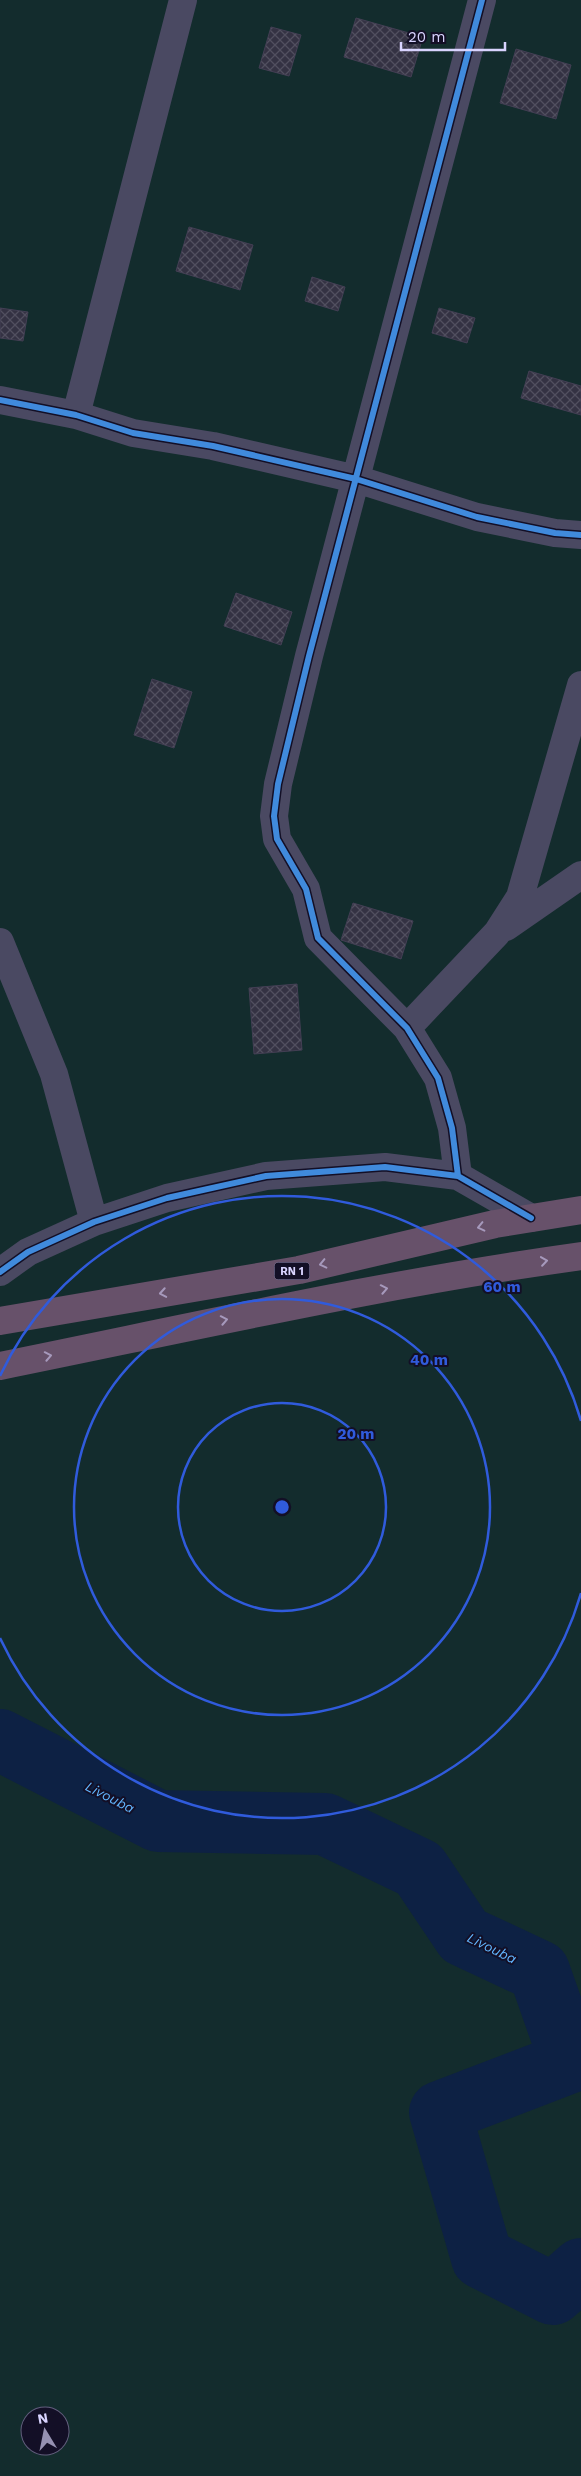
<svg xmlns="http://www.w3.org/2000/svg" width="581" height="2476" viewBox="0 0 581 2476" font-family="'Work Sans',sans-serif">
	<style>
		.grass { fill: #132c2d; fill-rule: evenodd }
		.lines { fill: none; stroke-linecap: round; stroke-linejoin: round }
		.river { stroke: #0d2144; stroke-width: 62 }
		.building { fill: url(#building-cross-hatch); stroke: #433f54 }
		.minor { stroke: #4a4962; stroke-width: 28 }
		.highway { stroke: #67516a; stroke-width: 28 }
		.cycleway-casing { stroke: #130f26; stroke-width: 9 }
		.cycleway { stroke: #408adc; stroke-width: 6 }
		.oneway { stroke: #a699bc }
		.ring { fill: none; stroke: #305bdc; stroke-width: 2.5 }
		.labels { text-anchor: middle; stroke-width: 4; stroke-linejoin: round; paint-order: stroke }
		.shield { fill: #130f26; stroke: #9e99be; stroke-width: 1 }
		.shield-label { font-size: 11px; font-weight: bold; fill: #d9d4ff }
		.water-label { font-size: 14px; font-style: italic; fill: #62b6ff; stroke: #130f26 }
		.centre { fill: #305bdc; stroke: #130f26; stroke-width: 2.5 }
		.ring-label { font-size: 15px; text-anchor: middle; font-weight: bold; fill: #305bdc; stroke: #130f26; stroke-width: 4; stroke-linejoin: round; paint-order: stroke }
	</style>
	<defs>
		<pattern id="building-cross-hatch" width="8" height="8" patternUnits="userSpaceOnUse" patternTransform="scale(1.25)"><rect width="8" height="8" fill="#343243"/><path d="M0 0l8 8M0 8l8-8" fill="none" stroke="#514f5f"/></pattern>
	</defs>
	<rect width="100%" height="100%" fill="#161421"/>
	<!-- grass -->
	<path class="grass" d="M 0,0 L 581,0 L 581,2476 L 0,2476 ZM 30,2416 L 60,2416 L 60,2446 L 30,2446 Z"/>
	<g class="lines">
		<!-- river -->
		<path class="river" d="M 0,1740 L 158,1821 L 325,1824 L 419,1869 L 464,1936 L 539,1971 L 571,2062 L 440,2112 L 482,2258 L 553,2294 L 581,2269"/>
	</g>
	<!-- building -->
	<path class="building" d="M 356,18 L 423,37 L 411,77 L 344,57 Z
		M 271,27 L 301,35 L 289,76 L 259,68 Z
		M 516,49 L 571,65 L 556,119 L 500,103 Z
		M 189,227 L 253,245 L 240,290 L 176,271 Z
		M 312,277 L 345,287 L 338,311 L 305,301 Z
		M 0,308 L 28,312 L 23,341 L 0,338 Z
		M 439,308 L 475,318 L 467,343 L 432,333 Z
		M 529,371 L 581,386 L 581,415 L 521,398 Z
		M 236,593 L 292,612 L 281,645 L 224,626 Z
		M 152,679 L 192,692 L 174,748 L 134,735 Z
		M 353,903 L 413,921 L 401,959 L 341,940 Z
		M 297,984 L 302,1050 L 254,1054 L 249,988 Z"/>
	<g class="lines">
		<!-- minor -->
		<path class="minor" d="M 0,400 L 76,415 L 133,433 L 213,446 L 356,479 L 477,517 L 555,533 L 581,535
			M 76,415 L 183,0
			M 506,927 L 581,875
			M 0,942 L 54,1074 L 94,1222
			M 407,1028 L 497,933 L 520,897 L 581,685
			M 458,1176 L 452,1128 L 438,1078 L 407,1028 L 318,938 L 306,889 L 277,839 L 274,816 L 278,784 L 309,656 L 482,0
			M 0,1272 L 28,1252 L 94,1222 L 167,1198 L 266,1176 L 385,1167 L 458,1176 L 531,1218"/>
		<!-- highway -->
		<path class="highway" d="M 0,1321 L 299,1270 L 495,1224 L 581,1210
			M 0,1366 C 193,1327 386,1283 581,1256"/>
		<!-- cycleway casing -->
		<g class="cycleway-casing">
			<path id="cycleway" d="M 0,400 L 76,415 L 133,433 L 213,446 L 356,479 L 477,517 L 555,533 L 581,535
				M 458,1176 L 452,1128 L 438,1078 L 407,1028 L 318,938 L 306,889 L 277,839 L 274,816 L 278,784 L 309,656 L 482,0
				M 0,1272 L 28,1252 L 94,1222 L 167,1198 L 266,1176 L 385,1167 L 458,1176 L 531,1218"/>
		</g>
		<!-- cycleway -->
		<use href="#cycleway" class="cycleway"/>
	</g>
	<!-- one-way arrows -->
	<defs><path id="oneway-chevron" d="M-2-3.5L2.5 0L-2 3.5" fill="none" stroke-width="1.6" stroke-linecap="round" stroke-linejoin="round" transform="scale(1.25)"/></defs>
	<g class="oneway">
		<use href="#oneway-chevron" transform="translate(481 1227) rotate(167)"/>
		<use href="#oneway-chevron" transform="translate(544 1261) rotate(-8)"/>
		<use href="#oneway-chevron" transform="translate(323 1264) rotate(167)"/>
		<use href="#oneway-chevron" transform="translate(384 1289) rotate(-11)"/>
		<use href="#oneway-chevron" transform="translate(163 1293) rotate(170)"/>
		<use href="#oneway-chevron" transform="translate(224 1320) rotate(-11)"/>
		<use href="#oneway-chevron" transform="translate(48 1356) rotate(-11)"/>
	</g>
	<!-- distance rings -->
	<g class="ring">
		<circle cx="282" cy="1507" r="104"/>
		<circle cx="282" cy="1507" r="208"/>
		<path d="M581 1593A311 311 0 0 1 0 1638M0 1376A311 311 0 0 1 581 1421"/>
	</g>
	<g class="labels">
		<!-- shield labels -->
		<rect class="shield" x="274.5" y="1262.5" width="35" height="17" rx="4"/>
		<g class="shield-label">
			<text x="292" y="1275">RN 1</text>
		</g>
		<!-- water labels -->
		<g class="water-label">
			<text transform="translate(110 1797) rotate(27)" y="5">Livouba</text>
			<text transform="translate(492 1948) rotate(26)" y="5">Livouba</text>
		</g>
	</g>
	<circle cx="282" cy="1507" r="8" class="centre"/>
	<g class="ring-label">
		<text x="502" y="1292">60 m</text>
		<text x="429" y="1365">40 m</text>
		<text x="356" y="1439">20 m</text>
	</g>
	<!-- north arrow -->
	<g transform="translate(45 2431) rotate(350)"><circle r="24" fill="#130f26" stroke="#625e7d"/>
	<path d="M0-4L9 19L0 12L-9 19Z" fill="#9591b1"/>
	<text y="-8" font-size="14" font-weight="bold" text-anchor="middle" fill="#d9d4ff">N</text>
	</g>
	<!-- scale -->
	<path d="M401 42v8h104v-8" fill="none" stroke="#d9d4ff" stroke-width="2.5"/>
	<text x="408" y="42" font-size="15" fill="#d9d4ff" stroke="#130f26" stroke-width="4" paint-order="stroke">20 m</text>
</svg>
